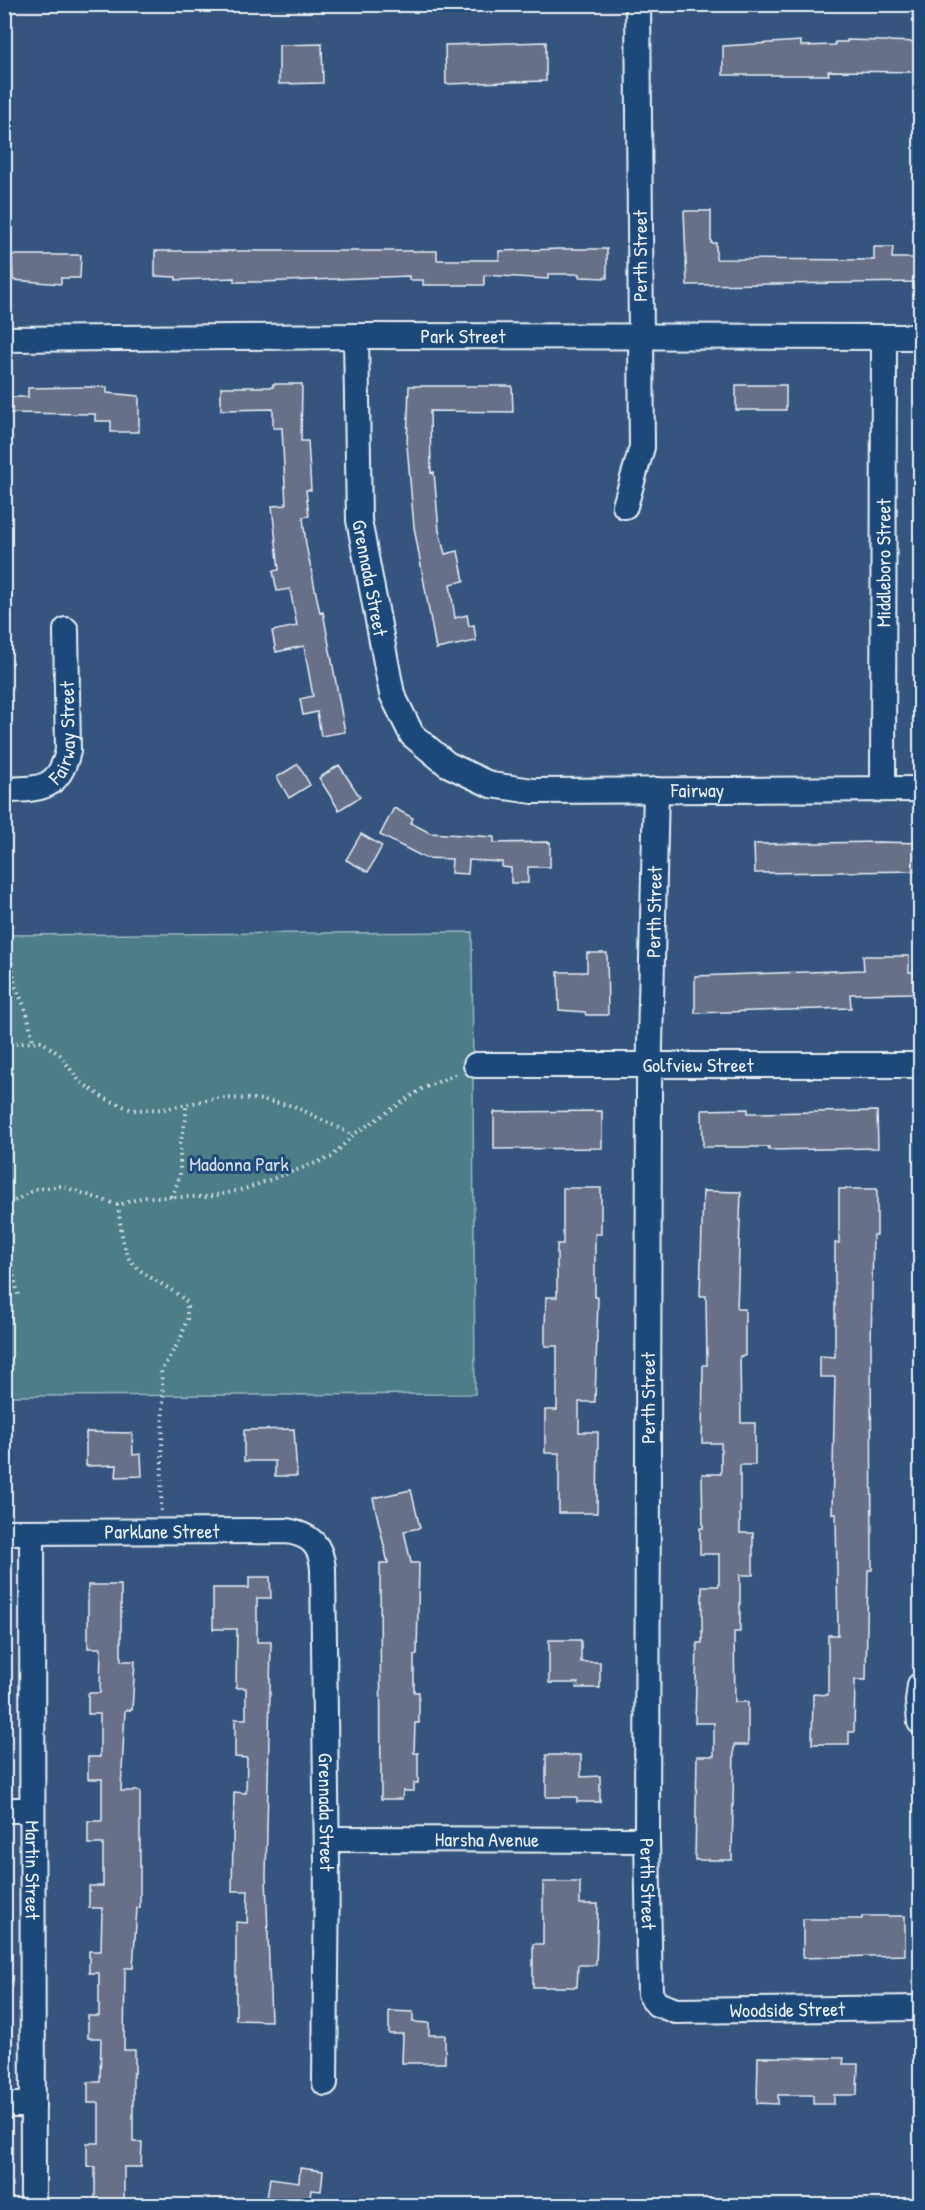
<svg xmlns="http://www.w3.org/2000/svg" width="925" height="2210" viewBox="0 0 925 2210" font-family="'Patrick Hand',sans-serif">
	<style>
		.green { fill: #4d7d87; stroke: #9ab7c0; stroke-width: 1.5 }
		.building { fill: #676f88; stroke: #e8f1f8; stroke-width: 1.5 }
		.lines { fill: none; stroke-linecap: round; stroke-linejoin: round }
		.minor-casing { stroke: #e8f1f8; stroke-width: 28 }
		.path { stroke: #e8f1f8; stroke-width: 4; stroke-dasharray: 1.5 4.5; stroke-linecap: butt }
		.minor { stroke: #1f4a7a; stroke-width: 24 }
		.labels { text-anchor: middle; stroke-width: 6; stroke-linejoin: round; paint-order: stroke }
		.street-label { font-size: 20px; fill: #e8f1f8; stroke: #1f4a7a }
		.park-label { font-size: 20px; fill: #d1e0e7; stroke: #1f4a7a }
	</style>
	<rect width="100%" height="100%" fill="#35557e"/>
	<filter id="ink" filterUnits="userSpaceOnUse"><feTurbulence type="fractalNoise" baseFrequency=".0167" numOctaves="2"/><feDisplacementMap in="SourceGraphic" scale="12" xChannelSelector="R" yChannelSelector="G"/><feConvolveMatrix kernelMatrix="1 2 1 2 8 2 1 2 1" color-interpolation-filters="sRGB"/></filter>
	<g filter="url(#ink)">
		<!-- green -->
		<path class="green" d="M 472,932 L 475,1394 L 5,1396 L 4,935 Z"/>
		<!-- building -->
		<path class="building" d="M 847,40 L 921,42 L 921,72 L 828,71 L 829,75 L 723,75 L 723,46 L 801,41 L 801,46 L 835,45 L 835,42 L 847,42 Z
			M 546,42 L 546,81 L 446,84 L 445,45 Z
			M 322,44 L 323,83 L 279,84 L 279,45 Z
			M 684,211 L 711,211 L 711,243 L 716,243 L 716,259 L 874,260 L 874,247 L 893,247 L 892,258 L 921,258 L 921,282 L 687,285 Z
			M 559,249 L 607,249 L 607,278 L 579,277 L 579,274 L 548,274 L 548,279 L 484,275 L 484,285 L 423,285 L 423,280 L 409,280 L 409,276 L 262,282 L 234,282 L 234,278 L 176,280 L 176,277 L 155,276 L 155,251 L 437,251 L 437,260 L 499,260 L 499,251 Z
			M 12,255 L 81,255 L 80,278 L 61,278 L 61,284 L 13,280 Z
			M 273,384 L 302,384 L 301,441 L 308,441 L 311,490 L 306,490 L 309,516 L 303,517 L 306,545 L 320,613 L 323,612 L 345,732 L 321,736 L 317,712 L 303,715 L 300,699 L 313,696 L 304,646 L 276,652 L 272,631 L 297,626 L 290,589 L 277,591 L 273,571 L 279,570 L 272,506 L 286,505 L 282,428 L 273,428 L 273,409 L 221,410 L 221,387 L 273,387 Z
			M 736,385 L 786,385 L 786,410 L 736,410 Z
			M 409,386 L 512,386 L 513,412 L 430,411 L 431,473 L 434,472 L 439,531 L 445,554 L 458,551 L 464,581 L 450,584 L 455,618 L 467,615 L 469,626 L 474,625 L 476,641 L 436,649 L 414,527 L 407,445 Z
			M 85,387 L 107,387 L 107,393 L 139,396 L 139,432 L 111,432 L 111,421 L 95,421 L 95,414 L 4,413 L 4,397 L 28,397 L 28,388 Z
			M 298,764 L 310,785 L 289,798 L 277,777 Z
			M 339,765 L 360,797 L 339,810 L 319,778 Z
			M 394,808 L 413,818 L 411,823 L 430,833 L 494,837 L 494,843 L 550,842 L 550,867 L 528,867 L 528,883 L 511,883 L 511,868 L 502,867 L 502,862 L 469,860 L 468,874 L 451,873 L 452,859 L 425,858 L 380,835 Z
			M 361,834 L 382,846 L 368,872 L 346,860 Z
			M 879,842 L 921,843 L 921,871 L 755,873 L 754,844 Z
			M 587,953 L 607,953 L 608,1015 L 586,1015 L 585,1012 L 559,1010 L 558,972 L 587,972 Z
			M 863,956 L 909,956 L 909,972 L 921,972 L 921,993 L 850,994 L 851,1008 L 695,1013 L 695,976 L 864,970 Z
			M 748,1109 L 748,1113 L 877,1111 L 878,1148 L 769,1150 L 769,1147 L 703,1147 L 702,1110 Z
			M 602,1111 L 602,1148 L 494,1149 L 494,1112 Z
			M 563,1188 L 601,1188 L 601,1234 L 595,1234 L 595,1297 L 598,1297 L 595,1402 L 579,1402 L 579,1432 L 598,1432 L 597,1513 L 559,1513 L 559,1453 L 545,1453 L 545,1410 L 557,1410 L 557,1346 L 545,1346 L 545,1328 L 546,1297 L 557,1297 L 557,1244 L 563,1244 Z
			M 839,1189 L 877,1189 L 877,1235 L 873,1235 L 871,1347 L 872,1570 L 868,1570 L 866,1680 L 855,1680 L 854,1732 L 849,1732 L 849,1744 L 812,1744 L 813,1694 L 828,1695 L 828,1635 L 838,1635 L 836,1514 L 832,1514 L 835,1377 L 820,1377 L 820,1356 L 835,1357 L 835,1243 L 839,1243 Z
			M 703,1191 L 741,1192 L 737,1309 L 745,1309 L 745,1356 L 740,1356 L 741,1423 L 755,1423 L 755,1465 L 740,1465 L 740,1533 L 753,1533 L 753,1575 L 740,1575 L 740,1632 L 734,1632 L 735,1702 L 748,1702 L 748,1745 L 734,1745 L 732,1860 L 695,1860 L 697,1756 L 714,1756 L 714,1723 L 695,1723 L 697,1643 L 702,1643 L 702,1586 L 719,1586 L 719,1554 L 700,1554 L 700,1528 L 703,1528 L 702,1474 L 721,1474 L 721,1443 L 702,1443 L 703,1365 L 707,1365 L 706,1296 L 700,1296 Z
			M 294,1429 L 297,1476 L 275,1476 L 275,1461 L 244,1461 L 244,1430 Z
			M 86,1432 L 132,1433 L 133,1455 L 141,1454 L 142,1476 L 116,1477 L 117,1465 L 86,1466 Z
			M 411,1490 L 420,1528 L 404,1531 L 411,1563 L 419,1563 L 417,1654 L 414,1655 L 414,1692 L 419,1692 L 419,1723 L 415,1723 L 414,1753 L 418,1753 L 418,1783 L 414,1783 L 414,1791 L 403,1791 L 402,1799 L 381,1799 L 380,1563 L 388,1563 L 373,1498 Z
			M 249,1577 L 270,1577 L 271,1598 L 257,1598 L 257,1642 L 271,1642 L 266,1876 L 271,2021 L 236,2020 L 236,1922 L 247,1923 L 248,1891 L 232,1891 L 234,1792 L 246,1793 L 247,1758 L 235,1757 L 235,1719 L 246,1719 L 246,1688 L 236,1688 L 237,1629 L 213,1629 L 213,1588 L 249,1588 Z
			M 88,1585 L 121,1585 L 121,1661 L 135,1661 L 132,1710 L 125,1710 L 121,1791 L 140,1791 L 140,1908 L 137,1908 L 133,1968 L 125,1968 L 124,2050 L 135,2050 L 135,2073 L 133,2073 L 133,2142 L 142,2142 L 141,2167 L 124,2167 L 124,2205 L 95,2205 L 95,2167 L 87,2166 L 87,2143 L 99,2143 L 99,2103 L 88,2103 L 88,2082 L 100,2082 L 101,2038 L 88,2038 L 88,2016 L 99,2016 L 99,1973 L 89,1973 L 89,1951 L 101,1951 L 102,1908 L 89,1908 L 89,1886 L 103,1886 L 103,1844 L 88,1844 L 88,1821 L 102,1821 L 102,1779 L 88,1779 L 88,1757 L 100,1757 L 100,1714 L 88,1714 L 88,1693 L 100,1693 L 101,1648 L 88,1648 Z
			M 549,1640 L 581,1640 L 581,1662 L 600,1662 L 600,1688 L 577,1688 L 578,1683 L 549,1683 Z
			M 546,1755 L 581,1755 L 581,1777 L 600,1776 L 600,1802 L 577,1802 L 577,1797 L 546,1797 Z
			M 543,1882 L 580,1882 L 580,1904 L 598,1904 L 596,1965 L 578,1965 L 577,1987 L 533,1987 L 533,1944 L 543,1944 Z
			M 862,1916 L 905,1916 L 905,1955 L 803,1958 L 803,1919 L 862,1919 Z
			M 389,2011 L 413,2012 L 413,2022 L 429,2023 L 429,2035 L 445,2035 L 445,2063 L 402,2063 L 403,2034 L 389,2034 Z
			M 758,2057 L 844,2058 L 843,2064 L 858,2064 L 857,2095 L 834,2095 L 834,2104 L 813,2104 L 813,2095 L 778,2095 L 778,2104 L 757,2103 Z
			M 300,2168 L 323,2171 L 321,2191 L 311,2190 L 309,2205 L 266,2205 L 270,2178 L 299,2182 Z"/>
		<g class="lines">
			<!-- minor casing -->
			<g class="minor-casing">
				<g id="minor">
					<path id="s1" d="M 356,336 L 359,520 L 392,694 L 412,735 L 447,764 L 491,785 L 533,791 L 920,789"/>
					<path id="s2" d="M 4,339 L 356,336 L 920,337"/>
					<path d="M 625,506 L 642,447 L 638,4"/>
					<path id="s3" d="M 883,789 L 884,337"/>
					<path id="s4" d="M 4,790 C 40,789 59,790 68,751 L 66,630"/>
					<path id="s5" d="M 656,790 L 649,1086 L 647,1840 L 650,1994 L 657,2004 L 676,2011 L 920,2008"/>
					<path id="s6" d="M 476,1065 L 920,1065"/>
					<path id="s7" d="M 4,1532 L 287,1531 C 311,1535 321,1545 323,1569 L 327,1863 L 325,2083"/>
					<path id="s8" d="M 32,1532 L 33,2206"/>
					<path d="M 920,1685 L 918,1702 L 920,1722"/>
					<path d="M 4,1810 L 32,1810"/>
					<path id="s9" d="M 327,1839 L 647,1840"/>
					<path d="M 4,2105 L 33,2105"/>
				</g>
			</g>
			<!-- path -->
			<path class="path" d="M 9,945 L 15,986 L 27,1012 L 33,1041
				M 4,1045 L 41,1041 L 60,1055 L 80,1082 L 104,1098 L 132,1110 L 164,1109 L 217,1098 L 256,1099 L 294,1106 L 353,1135
				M 172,1197 L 180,1175 L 180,1144 L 186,1119 L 186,1105
				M 118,1205 C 120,1220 122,1253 133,1264 C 148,1279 171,1287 187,1302 L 187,1319 L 181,1338 L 161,1371 L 163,1395 L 161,1513
				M 4,1207 L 36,1189 L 61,1186 L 118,1205 L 144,1197 L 208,1197 L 245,1189 L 332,1157 L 353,1135 L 422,1089 L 459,1073
				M 4,1254 L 11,1265 L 19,1299"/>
			<!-- minor -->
			<use href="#minor" class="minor"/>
		</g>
	</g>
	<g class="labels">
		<!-- street labels -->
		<g class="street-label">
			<text transform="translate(640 256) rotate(-90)" y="7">Perth Street</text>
			<text dy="7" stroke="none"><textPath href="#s2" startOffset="459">Park Street</textPath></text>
			<text dy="7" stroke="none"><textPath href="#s3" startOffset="226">Middleboro Street</textPath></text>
			<text dy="7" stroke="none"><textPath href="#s1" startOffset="243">Grennada Street</textPath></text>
			<text dy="7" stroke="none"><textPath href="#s4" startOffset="102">Fairway Street</textPath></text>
			<text dy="7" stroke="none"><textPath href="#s1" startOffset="708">Fairway</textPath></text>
			<text transform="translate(654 912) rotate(-89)" y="7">Perth Street</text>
			<text dy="7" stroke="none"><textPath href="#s6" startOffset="222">Golfview Street</textPath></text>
			<text transform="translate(648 1398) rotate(-90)" y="7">Perth Street</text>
			<text dy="7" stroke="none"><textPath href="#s7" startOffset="158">Parklane Street</textPath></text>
			<text dy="7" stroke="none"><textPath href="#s7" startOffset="584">Grennada Street</textPath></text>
			<text dy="7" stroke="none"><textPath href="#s9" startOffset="160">Harsha Avenue</textPath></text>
			<text dy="7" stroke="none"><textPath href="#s8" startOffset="338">Martin Street</textPath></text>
			<text dy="7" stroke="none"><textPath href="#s5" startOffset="1094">Perth Street</textPath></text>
			<text dy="7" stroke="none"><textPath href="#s5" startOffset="1348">Woodside Street</textPath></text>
		</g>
		<!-- park labels -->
		<g class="park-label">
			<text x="239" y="1171">Madonna Park</text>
		</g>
	</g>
	<!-- margin -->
	<rect width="925" height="2210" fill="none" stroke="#1f4a7a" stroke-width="24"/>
	<rect x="12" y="12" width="901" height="2186" fill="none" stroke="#e8f1f8" stroke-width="2" filter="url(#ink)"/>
</svg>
